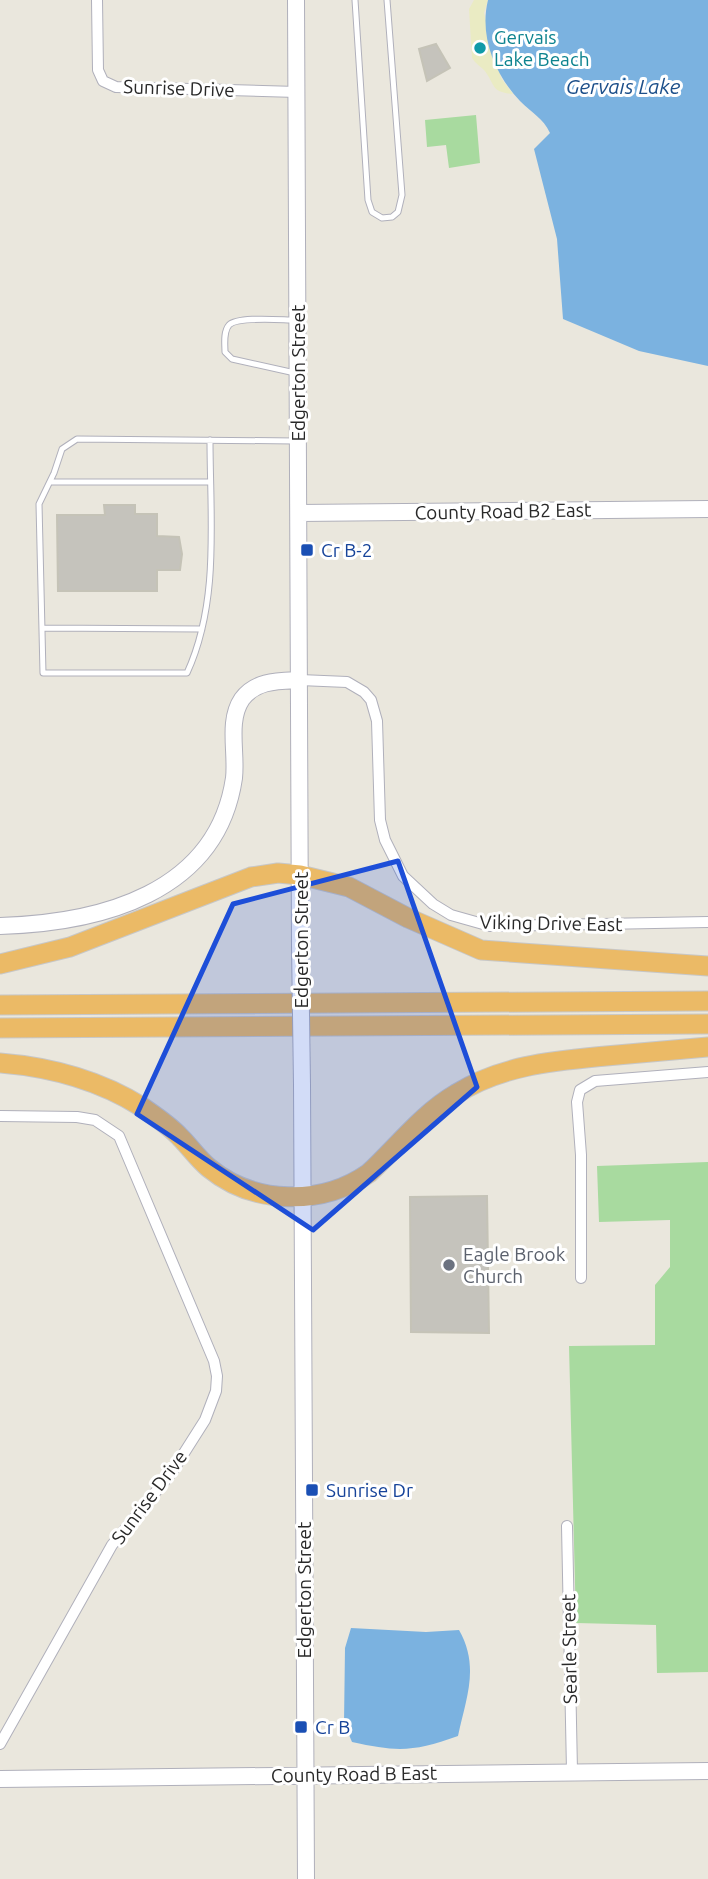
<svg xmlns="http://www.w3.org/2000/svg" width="708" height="1879" viewBox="0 0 708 1879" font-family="Ubuntu,sans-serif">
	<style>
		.green { fill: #a8da9f }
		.sand { fill: #eaebc3 }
		.water { fill: #7bb2e0 }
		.building { fill: #c5c3bc; stroke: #c5c3b7; stroke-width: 2 }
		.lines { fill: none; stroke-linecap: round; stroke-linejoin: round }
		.lane-casing { stroke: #b0b0bb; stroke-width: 7 }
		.street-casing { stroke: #b0b0bb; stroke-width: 12 }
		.secondary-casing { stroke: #b0b0bb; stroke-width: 18 }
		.highway-casing { stroke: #c7c7c7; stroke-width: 21 }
		.lane { stroke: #fff; stroke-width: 5 }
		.street { stroke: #fff; stroke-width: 10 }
		.secondary { stroke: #fff; stroke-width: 16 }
		.highway { stroke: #ebba66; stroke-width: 19 }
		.secondary-bridge-casing { stroke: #b0b0bb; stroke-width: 18; stroke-linecap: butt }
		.secondary-bridge { stroke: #fff; stroke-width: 16 }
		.marked { fill: #1d4ed8; fill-opacity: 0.2; stroke: #1d4ed8; stroke-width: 5; stroke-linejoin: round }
		.culture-dot { fill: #0f9aa8; stroke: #fff; stroke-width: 2.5 }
		.transit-dot { fill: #1a4fb4; stroke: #fff; stroke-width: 2.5 }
		.worship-dot { fill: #6b7280; stroke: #fff; stroke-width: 2.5 }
		.labels { text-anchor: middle; stroke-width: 6; stroke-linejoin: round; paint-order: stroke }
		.culture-label { font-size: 19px; fill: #0d838f; stroke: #fff; text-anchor: start }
		.street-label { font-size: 19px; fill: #292929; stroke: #fff }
		.transit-label { font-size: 19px; fill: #164399; stroke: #fff; text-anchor: start }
		.worship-label { font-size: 19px; fill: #5b616d; stroke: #fff; text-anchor: start }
		.water-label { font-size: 21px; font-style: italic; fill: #1c4f8a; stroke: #fff }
	</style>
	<rect width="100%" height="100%" fill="#eae7dd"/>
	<!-- green -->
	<path class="green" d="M 476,115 L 480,163 L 449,168 L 446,145 L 427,147 L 425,120 Z
		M 708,1162 L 708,1672 L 657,1673 L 656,1625 L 576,1623 L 569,1346 L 655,1345 L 655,1285 L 670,1267 L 670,1220 L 599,1222 L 597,1166 Z"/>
	<!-- sand -->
	<path class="sand" d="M 474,0 L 488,0 L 484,13 L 501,78 L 513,94 C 490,92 496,85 484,70 C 480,66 475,63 472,58 L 469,9 Z"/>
	<!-- water -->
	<path class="water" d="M 488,0 L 708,0 L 708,366 L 639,351 L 563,319 L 557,239 L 534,149 L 550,133 C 543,118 532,113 520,101 C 495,75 479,36 488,0 Z
		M 351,1628 L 426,1632 L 459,1630 C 480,1667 466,1698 458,1736 C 414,1752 397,1752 352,1742 L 344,1723 L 345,1648 Z"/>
	<!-- building -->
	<path class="building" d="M 436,44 L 450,68 L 427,81 L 419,49 Z
		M 104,505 L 135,505 L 135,514 L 157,514 L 157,536 L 179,537 L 182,554 L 180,570 L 157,570 L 157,591 L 58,591 L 57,515 L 105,515 Z
		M 487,1196 L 489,1333 L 411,1332 L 410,1197 Z"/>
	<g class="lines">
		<!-- lane casing -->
		<g class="lane-casing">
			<path id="lane" d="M 355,0 L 368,200 L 372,212 L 382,218 L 392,217 L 398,212 L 402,195 L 387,0
				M 295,320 C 281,320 238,316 229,325 C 223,332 225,345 225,352 L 232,359 L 295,373
				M 210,440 C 210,518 220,601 187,673 L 43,673 L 39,504 L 54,473 L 62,449 L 77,439 L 295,441
				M 50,482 L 210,482
				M 42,628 L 202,629"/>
		</g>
		<!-- street casing -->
		<g class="street-casing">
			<path id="street" d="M 97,0 L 98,70 L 103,81 L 116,87 L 297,92
				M 300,680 L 347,682 L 364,692 L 371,700 L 377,721 L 380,820 L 385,840 L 403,876 L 433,904 L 451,915 L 490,926 L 708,922
				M 0,1116 L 77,1117 L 95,1120 L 119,1136 L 214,1361 L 217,1376 L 216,1391 L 205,1420 L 172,1472 L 112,1545 L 0,1744
				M 581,1278 L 581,1155 L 577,1102 L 580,1090 L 595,1081 L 708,1072
				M 567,1526 L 572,1771"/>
		</g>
		<!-- secondary casing -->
		<g class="secondary-casing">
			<path id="secondary" d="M 296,0 L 300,945
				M 299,513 L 708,509
				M 0,926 C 99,923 217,894 234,778 C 237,753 227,721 242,699 C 256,680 279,681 300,680
				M 302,1084 L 306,1879
				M 0,1779 L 708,1771"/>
		</g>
		<!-- highway casing -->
		<g class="highway-casing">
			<path id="highway" d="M 0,964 L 70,947 L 251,877 L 278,873 L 300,875 L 349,887 L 408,918 L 481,950 L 708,966
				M 0,1005 L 708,1001
				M 0,1028 L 708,1024
				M 0,1063 C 50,1067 99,1080 142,1107 C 155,1116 169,1125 180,1137 C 190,1147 198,1159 209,1168 C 254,1205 322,1206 369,1173 C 398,1146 422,1114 456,1094 C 502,1065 554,1061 606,1056 C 640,1053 674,1050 708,1047"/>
		</g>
		<!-- lane -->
		<use href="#lane" class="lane"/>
		<!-- street -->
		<use href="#street" class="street"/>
		<!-- secondary -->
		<use href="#secondary" class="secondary"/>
		<!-- highway -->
		<use href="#highway" class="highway"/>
		<!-- secondary-bridge casing -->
		<g class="secondary-bridge-casing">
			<path id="secondary-bridge" d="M 300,945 L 302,1084"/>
		</g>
		<!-- secondary-bridge -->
		<use href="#secondary-bridge" class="secondary-bridge"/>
	</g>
	<!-- marked area -->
	<path class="marked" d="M 398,861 L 477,1087 L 313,1230 L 137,1114 L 233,904 Z"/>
	<!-- markers -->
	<circle class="culture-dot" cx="480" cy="48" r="7"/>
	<g class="transit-dot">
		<rect x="300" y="543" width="14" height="14" rx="3.5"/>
		<rect x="305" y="1483" width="14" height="14" rx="3.5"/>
		<rect x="294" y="1720" width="14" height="14" rx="3.5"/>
	</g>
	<circle class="worship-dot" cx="449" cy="1265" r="7"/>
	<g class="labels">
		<!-- culture labels -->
		<g class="culture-label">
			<text x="494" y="44">Gervais<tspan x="494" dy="22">Lake Beach</tspan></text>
		</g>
		<!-- street labels -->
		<g class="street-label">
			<text transform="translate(179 88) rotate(2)" y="7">Sunrise Drive</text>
			<text transform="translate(298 373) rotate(-90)" y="7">Edgerton Street</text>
			<text transform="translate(503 511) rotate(-1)" y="7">County Road B2 East</text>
			<text transform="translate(551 923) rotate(1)" y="7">Viking Drive East</text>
			<text transform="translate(301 940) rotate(-90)" y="7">Edgerton Street</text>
			<text transform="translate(149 1497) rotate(-53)" y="7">Sunrise Drive</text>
			<text transform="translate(304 1590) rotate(-90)" y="7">Edgerton Street</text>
			<text transform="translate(569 1649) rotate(-91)" y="7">Searle Street</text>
			<text transform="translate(354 1774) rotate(-1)" y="7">County Road B East</text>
		</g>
		<!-- transit labels -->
		<g class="transit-label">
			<text x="321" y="557">Cr B-2</text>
			<text x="326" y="1497">Sunrise Dr</text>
			<text x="315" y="1734">Cr B</text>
		</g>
		<!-- worship labels -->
		<g class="worship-label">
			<text x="463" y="1261">Eagle Brook<tspan x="463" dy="22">Church</tspan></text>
		</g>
		<!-- water labels -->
		<g class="water-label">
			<text x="623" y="94">Gervais Lake</text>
		</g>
	</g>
</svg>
